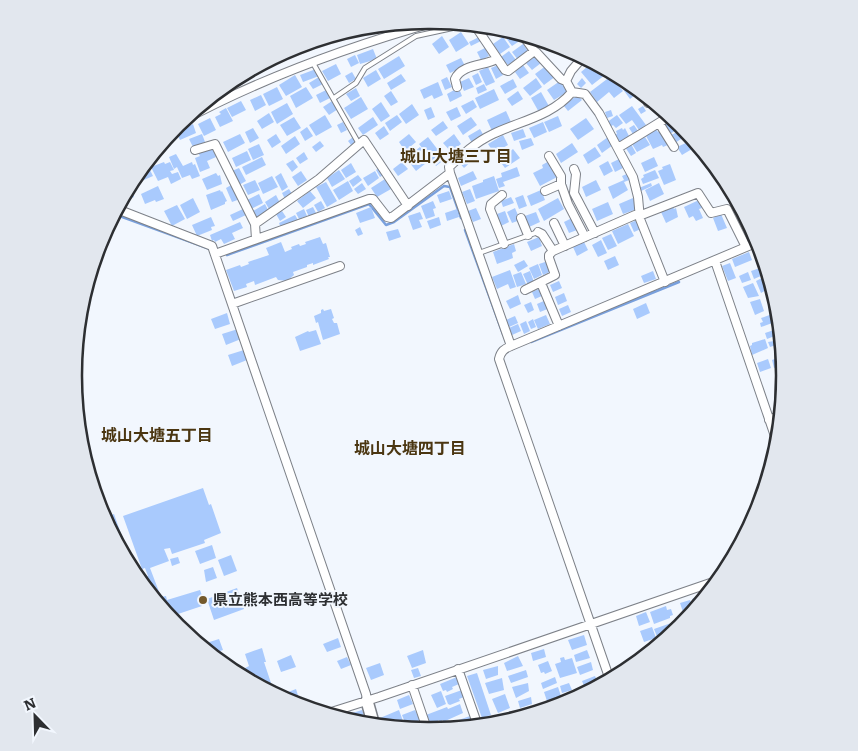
<svg xmlns="http://www.w3.org/2000/svg" width="858" height="751" viewBox="0 0 858 751" font-family="Literata,'Noto Sans JP',serif">
	<style>
		.water { fill: #79a0dd }
		.lines { fill: none; stroke-linecap: round; stroke-linejoin: round }
		.stream { stroke: #79a0dd; stroke-width: 2.5 }
		.building { fill: #a9cafd }
		.lane-casing { stroke: #7d8188; stroke-width: 6 }
		.street-casing { stroke: #7d8188; stroke-width: 10 }
		.secondary-casing { stroke: #7d8188; stroke-width: 14 }
		.lane { stroke: #fff; stroke-width: 4 }
		.street { stroke: #fff; stroke-width: 8 }
		.secondary { stroke: #fff; stroke-width: 11 }
		.poi-dot { fill: #74592b; stroke: #f2f7fe; stroke-width: 2 }
		.labels { text-anchor: middle; stroke-width: 4; stroke-linejoin: round; paint-order: stroke }
		.poi-label { font-size: 15px; font-weight: bold; fill: #2d2f32; stroke: #f2f7fe; text-anchor: start }
		.neighbourhood-label { font-size: 16px; font-weight: bold; fill: #4b3611; stroke: #f2f7fe }
		.rim { fill: none; stroke: #2d2f32; stroke-width: 2.5 }
	</style>
	<rect width="100%" height="100%" fill="#f2f7fe"/>
	<!-- water -->
	<path class="water" d="M 363,27 L 227,84 L 293,47 Z"/>
	<g class="lines">
		<!-- stream -->
		<path class="stream" d="M 114,214 L 210,249
			M 465,230 L 503,334
			M 227,255 L 369,204 L 386,225 L 394,222 L 444,186 L 450,187 L 461,218
			M 531,342 L 679,282
			M 335,717 L 346,713"/>
	</g>
	<!-- building -->
	<path class="building" d="M 485,25 L 498,27 L 488,34 L 483,27 Z
		M 461,32 L 469,44 L 456,52 L 449,40 Z
		M 515,32 L 521,40 L 512,46 L 506,38 Z
		M 442,36 L 449,47 L 439,54 L 432,44 Z
		M 479,37 L 481,41 L 471,46 L 469,42 Z
		M 503,37 L 510,47 L 500,54 L 493,44 Z
		M 538,39 L 553,43 L 547,49 Z
		M 523,44 L 529,53 L 518,60 L 512,52 Z
		M 485,48 L 489,56 L 481,60 L 477,52 Z
		M 373,49 L 377,59 L 360,64 L 357,55 Z
		M 509,51 L 516,60 L 508,65 L 501,57 Z
		M 355,55 L 359,63 L 351,67 L 347,59 Z
		M 399,56 L 405,66 L 384,79 L 378,69 Z
		M 536,56 L 541,63 L 532,70 L 526,63 Z
		M 461,58 L 465,66 L 450,73 L 446,65 Z
		M 593,62 L 610,71 L 592,85 L 581,72 Z
		M 336,64 L 341,74 L 328,81 L 322,71 Z
		M 498,65 L 503,75 L 496,79 L 491,68 Z
		M 523,65 L 529,73 L 520,79 L 515,72 Z
		M 547,65 L 556,76 L 544,85 L 535,74 Z
		M 488,67 L 495,82 L 486,86 L 479,71 Z
		M 316,69 L 319,76 L 303,82 L 300,75 Z
		M 376,70 L 381,79 L 368,87 L 363,78 Z
		M 352,72 L 356,79 L 349,83 L 345,76 Z
		M 478,73 L 482,82 L 476,85 L 472,76 Z
		M 401,74 L 406,81 L 391,90 L 387,83 Z
		M 295,75 L 302,87 L 286,96 L 279,85 Z
		M 611,76 L 623,91 L 614,98 L 609,92 L 597,102 L 590,92 Z
		M 319,77 L 323,84 L 313,89 L 309,83 Z
		M 447,77 L 452,87 L 445,90 L 441,80 Z
		M 469,78 L 474,87 L 464,91 L 460,82 Z
		M 536,78 L 542,87 L 530,96 L 523,88 Z
		M 582,78 L 586,83 L 581,88 L 577,84 Z
		M 513,79 L 517,87 L 505,94 L 500,86 Z
		M 627,80 L 640,91 L 630,99 L 622,88 L 627,85 L 625,82 Z
		M 560,81 L 567,92 L 554,100 L 547,90 Z
		M 438,82 L 443,95 L 434,99 L 432,95 L 424,99 L 420,90 Z
		M 484,84 L 487,90 L 478,94 L 476,88 Z
		M 277,87 L 283,99 L 269,106 L 263,94 Z
		M 306,87 L 313,98 L 296,108 L 290,96 Z
		M 356,88 L 360,96 L 351,101 L 346,94 Z
		M 456,89 L 457,92 L 460,91 L 462,96 L 450,102 L 447,94 Z
		M 494,89 L 499,100 L 480,109 L 475,98 Z
		M 326,90 L 330,98 L 320,103 L 316,95 Z
		M 391,91 L 398,102 L 391,106 L 384,96 Z
		M 518,91 L 523,99 L 512,106 L 507,99 Z
		M 541,92 L 550,108 L 540,114 L 531,98 Z
		M 261,95 L 266,105 L 255,111 L 250,100 Z
		M 577,95 L 582,100 L 568,111 L 564,106 Z
		M 361,97 L 368,109 L 351,119 L 344,108 Z
		M 473,100 L 477,107 L 466,114 L 461,106 Z
		M 241,101 L 246,110 L 232,117 L 227,108 Z
		M 332,101 L 338,109 L 329,115 L 323,107 Z
		M 381,102 L 390,116 L 381,122 L 372,109 Z
		M 287,103 L 293,114 L 277,124 L 271,112 Z
		M 412,104 L 419,115 L 406,124 L 399,114 Z
		M 632,106 L 646,125 L 639,130 L 632,120 L 626,124 L 619,115 Z
		M 643,106 L 646,111 L 641,114 L 638,109 Z
		M 431,107 L 435,117 L 428,120 L 424,110 Z
		M 457,107 L 461,116 L 451,121 L 446,112 Z
		M 226,108 L 233,121 L 220,127 L 215,117 L 221,114 L 219,112 Z
		M 611,110 L 613,116 L 607,118 L 605,112 Z
		M 506,111 L 511,122 L 492,131 L 487,120 Z
		M 269,113 L 274,122 L 262,129 L 257,121 Z
		M 325,115 L 332,127 L 316,136 L 309,125 Z
		M 397,115 L 402,122 L 390,131 L 385,123 Z
		M 617,115 L 623,123 L 616,128 L 613,125 L 610,127 L 606,123 Z
		M 558,116 L 562,126 L 549,132 L 544,122 Z
		M 294,117 L 301,128 L 287,136 L 280,125 Z
		M 373,117 L 378,125 L 363,135 L 358,128 Z
		M 471,117 L 477,125 L 463,135 L 457,126 Z
		M 210,118 L 216,130 L 204,136 L 198,124 Z
		M 586,118 L 594,129 L 578,140 L 570,129 Z
		M 673,118 L 680,128 L 668,135 L 663,127 L 666,125 L 665,123 Z
		M 443,121 L 448,128 L 436,136 L 431,130 Z
		M 343,122 L 347,130 L 341,133 L 337,125 Z
		M 543,122 L 547,132 L 534,138 L 529,128 Z
		M 193,124 L 196,133 L 180,140 L 176,132 Z
		M 634,125 L 638,131 L 633,134 L 629,128 Z
		M 384,126 L 389,134 L 380,140 L 375,133 Z
		M 307,127 L 313,136 L 305,141 L 300,132 Z
		M 253,128 L 259,138 L 250,143 L 245,132 Z
		M 622,128 L 623,130 L 625,128 L 630,138 L 619,144 L 614,135 L 617,134 L 616,131 Z
		M 655,128 L 658,132 L 660,131 L 668,145 L 663,147 L 662,145 L 653,149 L 645,134 Z
		M 480,129 L 484,136 L 472,143 L 468,136 Z
		M 523,129 L 526,137 L 514,141 L 511,133 Z
		M 681,130 L 684,137 L 675,143 L 671,135 Z
		M 202,134 L 205,142 L 193,147 L 189,139 Z
		M 240,134 L 245,143 L 228,152 L 223,142 Z
		M 276,134 L 281,142 L 272,148 L 267,140 Z
		M 409,134 L 416,142 L 405,151 L 399,142 Z
		M 454,134 L 461,144 L 451,152 L 443,143 Z
		M 503,135 L 508,145 L 494,153 L 488,144 Z
		M 295,136 L 300,144 L 286,154 L 281,146 Z
		M 353,137 L 356,142 L 351,145 L 348,141 Z
		M 428,137 L 445,159 L 436,166 L 419,144 Z
		M 608,137 L 613,145 L 602,153 L 597,145 Z
		M 645,137 L 650,145 L 637,152 L 632,144 Z
		M 166,138 L 170,146 L 157,152 L 156,151 Z
		M 531,138 L 534,145 L 522,150 L 519,141 Z
		M 693,139 L 702,151 L 697,154 L 689,141 Z
		M 320,141 L 324,146 L 316,152 L 312,147 Z
		M 688,142 L 692,149 L 682,155 L 677,147 Z
		M 572,143 L 578,152 L 561,163 L 556,154 Z
		M 259,144 L 264,155 L 253,160 L 248,149 Z
		M 631,144 L 636,153 L 631,156 L 625,147 Z
		M 212,147 L 216,157 L 207,161 L 210,168 L 200,172 L 195,158 L 200,156 L 198,153 Z
		M 420,147 L 430,160 L 416,171 L 406,158 Z
		M 595,147 L 601,156 L 588,164 L 583,155 Z
		M 513,149 L 520,158 L 505,168 L 499,160 Z
		M 247,151 L 251,160 L 236,167 L 232,158 Z
		M 304,152 L 308,159 L 300,164 L 296,158 Z
		M 468,152 L 474,159 L 464,168 L 458,161 Z
		M 176,154 L 183,166 L 192,162 L 193,165 L 195,164 L 200,176 L 192,179 L 190,175 L 182,178 L 177,167 L 174,169 L 169,157 Z
		M 262,157 L 266,165 L 246,175 L 242,167 Z
		M 654,157 L 658,166 L 645,172 L 641,163 Z
		M 619,159 L 623,168 L 615,172 L 611,163 Z
		M 293,160 L 298,167 L 292,172 L 286,164 Z
		M 551,160 L 559,176 L 540,186 L 533,173 L 543,168 L 542,165 Z
		M 608,161 L 613,171 L 604,176 L 599,166 Z
		M 146,162 L 153,176 L 137,183 L 135,179 L 132,180 Z
		M 164,162 L 165,164 L 170,162 L 174,170 L 170,171 L 172,174 L 178,172 L 181,179 L 171,184 L 168,177 L 158,181 L 151,167 Z
		M 402,162 L 408,169 L 398,176 L 393,169 Z
		M 351,163 L 356,172 L 346,178 L 341,170 Z
		M 670,164 L 676,180 L 664,185 L 658,171 L 663,169 L 662,167 Z
		M 380,167 L 385,174 L 380,177 L 376,170 Z
		M 517,167 L 520,176 L 503,182 L 505,186 L 499,188 L 496,179 L 502,177 L 501,173 Z
		M 239,168 L 246,181 L 239,185 L 232,171 Z
		M 339,170 L 345,179 L 332,187 L 327,178 Z
		M 655,170 L 659,178 L 643,184 L 641,179 L 644,177 L 643,175 Z
		M 301,171 L 307,180 L 298,186 L 292,177 Z
		M 375,171 L 379,178 L 368,186 L 363,178 Z
		M 473,171 L 477,179 L 461,186 L 458,178 Z
		M 216,173 L 218,176 L 220,175 L 222,184 L 207,190 L 202,179 Z
		M 281,173 L 288,187 L 282,191 L 275,177 Z
		M 629,173 L 632,179 L 624,182 L 628,190 L 613,199 L 608,187 L 624,180 L 622,176 Z
		M 358,175 L 362,180 L 353,187 L 349,181 Z
		M 272,176 L 278,187 L 263,194 L 258,183 Z
		M 494,176 L 499,191 L 476,199 L 472,186 L 483,182 L 483,180 Z
		M 385,179 L 391,189 L 377,197 L 371,188 Z
		M 255,180 L 260,190 L 248,195 L 243,185 Z
		M 596,180 L 601,190 L 586,197 L 582,187 Z
		M 348,181 L 353,191 L 339,200 L 333,190 Z
		M 326,182 L 337,201 L 327,207 L 316,187 Z
		M 362,183 L 366,189 L 358,194 L 354,189 Z
		M 651,183 L 652,186 L 641,191 L 639,188 Z
		M 659,183 L 664,194 L 650,201 L 645,190 Z
		M 233,184 L 240,199 L 232,202 L 226,188 Z
		M 158,186 L 164,199 L 156,202 L 155,200 L 145,204 L 141,194 Z
		M 289,189 L 292,194 L 285,199 L 282,193 Z
		M 470,189 L 475,201 L 467,204 L 462,192 Z
		M 220,190 L 221,192 L 222,191 L 227,201 L 225,202 L 225,204 L 211,210 L 206,195 Z
		M 541,190 L 545,200 L 531,206 L 527,196 Z
		M 132,191 L 134,197 L 126,200 L 124,196 L 125,193 Z
		M 310,191 L 316,198 L 303,208 L 297,201 Z
		M 449,191 L 452,199 L 440,203 L 437,195 Z
		M 259,194 L 263,203 L 251,209 L 247,200 Z
		M 276,195 L 280,203 L 269,209 L 265,202 Z
		M 523,195 L 527,206 L 519,209 L 515,198 Z
		M 511,197 L 514,203 L 503,207 L 501,201 Z
		M 193,198 L 200,212 L 187,219 L 180,205 Z
		M 558,198 L 564,209 L 544,221 L 538,209 Z
		M 633,198 L 637,209 L 623,214 L 619,204 Z
		M 699,200 L 702,208 L 699,209 L 703,218 L 696,221 L 693,216 L 689,218 L 684,207 Z
		M 321,201 L 325,208 L 318,212 L 314,205 Z
		M 433,201 L 436,208 L 433,209 L 435,216 L 426,219 L 421,206 Z
		M 608,202 L 613,214 L 597,221 L 592,209 Z
		M 265,204 L 269,212 L 258,219 L 253,211 Z
		M 177,205 L 185,219 L 172,226 L 164,211 Z
		M 313,207 L 316,213 L 309,217 L 306,210 Z
		M 371,207 L 375,218 L 360,223 L 356,213 Z
		M 673,207 L 674,209 L 676,208 L 678,217 L 666,223 L 661,212 Z
		M 476,208 L 481,219 L 473,222 L 468,211 Z
		M 515,208 L 520,220 L 512,223 L 507,212 Z
		M 243,209 L 246,215 L 233,221 L 230,215 Z
		M 304,209 L 307,216 L 299,219 L 296,213 Z
		M 457,209 L 459,217 L 447,221 L 445,213 Z
		M 282,211 L 286,217 L 280,221 L 276,214 Z
		M 505,211 L 509,222 L 501,226 L 497,214 Z
		M 420,212 L 423,219 L 419,220 L 422,227 L 413,230 L 408,216 Z
		M 536,212 L 540,222 L 527,228 L 522,217 Z
		M 721,214 L 727,228 L 718,231 L 713,218 Z
		M 295,215 L 298,220 L 281,228 L 279,223 Z
		M 211,217 L 215,226 L 211,227 L 212,230 L 197,236 L 192,225 Z
		M 439,217 L 441,225 L 430,229 L 427,221 Z
		M 572,218 L 577,230 L 569,233 L 564,222 Z
		M 637,220 L 641,229 L 634,232 L 630,223 Z
		M 240,222 L 243,228 L 232,233 L 235,239 L 224,244 L 221,239 L 215,242 L 214,240 L 212,241 L 210,235 Z
		M 628,224 L 634,236 L 618,244 L 612,231 Z
		M 360,227 L 363,234 L 358,236 L 355,230 Z
		M 398,229 L 401,237 L 389,241 L 386,232 Z
		M 750,229 L 755,241 L 747,244 L 742,232 Z
		M 611,234 L 617,246 L 608,250 L 602,238 Z
		M 320,237 L 323,244 L 326,243 L 330,257 L 328,257 L 329,259 L 313,265 L 313,263 L 307,265 L 307,267 L 293,272 L 294,275 L 287,281 L 278,280 L 276,277 L 255,285 L 254,281 L 246,284 L 247,287 L 234,291 L 226,270 L 240,265 L 241,267 L 249,264 L 248,262 L 269,255 L 266,248 L 281,242 L 285,252 L 292,249 L 291,247 L 299,244 L 300,246 L 306,244 L 305,242 Z
		M 539,237 L 542,246 L 531,251 L 527,242 Z
		M 601,240 L 607,253 L 598,257 L 592,245 Z
		M 584,242 L 588,250 L 577,256 L 573,247 Z
		M 514,244 L 516,251 L 512,253 L 513,258 L 497,264 L 493,252 Z
		M 749,252 L 752,260 L 735,267 L 732,259 Z
		M 762,253 L 767,270 L 766,270 L 758,254 Z
		M 615,256 L 619,265 L 608,270 L 604,261 Z
		M 524,260 L 528,266 L 518,272 L 514,265 Z
		M 548,261 L 552,271 L 543,275 L 539,264 Z
		M 730,263 L 736,278 L 728,281 L 722,266 Z
		M 538,264 L 542,275 L 534,279 L 529,268 Z
		M 760,268 L 763,275 L 754,279 L 751,271 Z
		M 510,270 L 516,287 L 510,289 L 508,284 L 497,289 L 492,277 Z
		M 530,271 L 534,282 L 528,285 L 523,274 Z
		M 653,271 L 656,279 L 644,283 L 641,276 Z
		M 521,272 L 526,284 L 517,287 L 513,275 Z
		M 748,272 L 751,280 L 742,283 L 739,276 Z
		M 768,275 L 773,291 L 767,294 L 766,290 L 761,293 L 756,281 Z
		M 559,281 L 562,288 L 553,292 L 550,285 Z
		M 753,283 L 759,296 L 748,298 L 743,287 Z
		M 541,288 L 544,295 L 535,299 L 532,292 Z
		M 564,293 L 567,301 L 558,305 L 555,297 Z
		M 518,295 L 521,304 L 510,309 L 506,301 Z
		M 760,299 L 764,311 L 755,315 L 750,302 Z
		M 546,300 L 550,308 L 540,312 L 537,304 Z
		M 531,302 L 534,310 L 528,313 L 524,305 Z
		M 646,303 L 650,313 L 637,319 L 633,309 Z
		M 568,305 L 571,312 L 562,316 L 559,309 Z
		M 323,309 L 324,311 L 331,309 L 334,318 L 332,319 L 334,323 L 337,323 L 340,334 L 323,340 L 318,322 L 316,323 L 314,316 L 321,313 L 321,310 Z
		M 227,313 L 230,324 L 215,329 L 211,319 Z
		M 775,313 L 776,316 L 773,317 L 775,322 L 761,327 L 760,323 L 763,322 L 761,318 Z
		M 546,315 L 550,324 L 538,329 L 534,320 Z
		M 515,316 L 518,323 L 509,327 L 506,320 Z
		M 533,319 L 536,327 L 531,329 L 528,322 Z
		M 526,321 L 530,331 L 524,334 L 520,324 Z
		M 518,324 L 521,331 L 512,335 L 509,328 Z
		M 780,328 L 780,334 L 767,339 L 765,333 Z
		M 238,329 L 241,339 L 226,345 L 222,334 Z
		M 316,330 L 321,344 L 300,351 L 295,337 L 308,331 L 309,332 Z
		M 765,339 L 768,348 L 752,355 L 750,346 L 752,345 L 752,343 Z
		M 774,341 L 776,345 L 770,347 L 768,342 Z
		M 244,350 L 247,360 L 232,366 L 228,355 Z
		M 780,357 L 783,365 L 774,368 L 772,360 Z
		M 768,359 L 771,368 L 760,372 L 757,363 Z
		M 784,370 L 784,384 L 777,386 L 776,381 L 780,380 L 777,372 Z
		M 203,488 L 209,505 L 211,504 L 221,533 L 204,540 L 205,543 L 172,554 L 170,548 L 164,549 L 169,561 L 150,568 L 161,597 L 166,596 L 167,600 L 200,590 L 204,601 L 201,601 L 202,606 L 178,614 L 184,632 L 177,627 L 157,601 L 149,579 L 144,581 L 147,590 L 139,580 L 148,576 L 145,568 L 142,569 L 123,516 Z
		M 108,513 L 109,516 L 114,514 L 126,548 L 123,549 L 123,554 L 102,514 Z
		M 212,545 L 216,558 L 200,564 L 195,551 Z
		M 231,555 L 237,571 L 224,576 L 218,560 Z
		M 178,557 L 180,563 L 172,566 L 170,559 Z
		M 213,567 L 217,578 L 206,582 L 204,570 Z
		M 237,588 L 244,609 L 214,620 L 207,599 Z
		M 702,595 L 704,599 L 696,608 L 692,599 Z
		M 690,600 L 693,608 L 683,612 L 680,603 Z
		M 666,606 L 667,610 L 671,609 L 673,615 L 670,616 L 670,618 L 654,624 L 650,612 Z
		M 646,612 L 650,622 L 639,626 L 636,616 Z
		M 674,622 L 676,628 L 671,630 L 672,634 L 658,639 L 654,629 Z
		M 652,627 L 656,638 L 644,642 L 640,631 Z
		M 584,635 L 587,645 L 572,650 L 568,640 Z
		M 338,638 L 341,647 L 327,652 L 323,644 Z
		M 219,639 L 223,650 L 220,651 L 221,655 L 215,658 L 200,645 Z
		M 659,642 L 659,644 L 649,653 L 648,649 L 651,647 L 650,645 Z
		M 262,648 L 266,662 L 264,662 L 273,689 L 268,691 L 259,686 L 257,681 L 252,682 L 236,673 L 249,666 L 245,654 Z
		M 544,649 L 546,657 L 533,661 L 531,653 Z
		M 423,650 L 426,663 L 412,668 L 407,656 Z
		M 587,650 L 590,658 L 576,662 L 574,655 Z
		M 291,655 L 296,667 L 281,672 L 277,661 Z
		M 518,656 L 523,666 L 507,671 L 504,663 Z
		M 347,657 L 351,665 L 341,669 L 337,661 Z
		M 564,657 L 565,660 L 572,658 L 577,673 L 560,678 L 555,664 L 561,662 L 560,658 Z
		M 548,661 L 552,671 L 545,674 L 544,672 L 541,673 L 538,665 Z
		M 591,662 L 593,670 L 580,675 L 577,667 Z
		M 380,663 L 384,675 L 371,680 L 366,668 Z
		M 498,666 L 498,675 L 486,679 L 483,670 Z
		M 418,668 L 421,676 L 414,678 L 411,670 Z
		M 526,670 L 528,677 L 511,683 L 508,676 Z
		M 477,673 L 491,715 L 482,718 L 467,676 Z
		M 595,676 L 598,683 L 585,688 L 582,681 Z
		M 457,677 L 459,684 L 452,687 L 453,689 L 447,692 L 446,690 L 443,691 L 440,684 Z
		M 555,677 L 557,683 L 543,689 L 541,683 Z
		M 502,678 L 504,690 L 489,694 L 485,683 Z
		M 528,683 L 529,691 L 516,698 L 512,687 Z
		M 569,683 L 572,690 L 562,693 L 560,686 Z
		M 558,687 L 561,696 L 547,701 L 544,692 Z
		M 296,689 L 301,705 L 299,706 L 278,696 Z
		M 462,690 L 464,697 L 459,699 L 460,701 L 450,705 L 448,704 L 445,696 Z
		M 441,691 L 446,704 L 437,708 L 431,695 Z
		M 505,694 L 510,708 L 498,713 L 492,699 Z
		M 409,695 L 413,704 L 400,709 L 397,700 Z
		M 574,695 L 575,698 L 567,703 L 565,698 Z
		M 531,697 L 532,704 L 520,708 L 518,701 Z
		M 563,699 L 565,704 L 550,709 L 548,705 Z
		M 460,704 L 463,713 L 443,722 L 443,720 L 440,722 L 439,720 L 430,726 L 426,715 L 447,707 L 448,709 Z
		M 538,709 L 539,712 L 525,716 L 524,714 Z
		M 362,710 L 368,725 L 348,721 L 346,715 Z
		M 399,710 L 404,724 L 394,728 L 383,726 L 380,718 Z
		M 415,710 L 420,720 L 406,725 L 402,715 Z
		M 511,711 L 514,719 L 501,723 L 498,716 Z
		M 470,716 L 473,722 L 468,724 L 469,726 L 455,728 L 453,722 Z
		M 423,724 L 426,731 L 411,729 Z
		M 442,724 L 443,726 L 447,725 L 448,729 L 432,731 L 431,728 Z"/>
	<g class="lines">
		<!-- lane casing -->
		<g class="lane-casing">
			<path id="lane" d="M 313,63 L 359,144
				M 334,98 L 356,83 L 365,68 L 416,36 L 471,24
				M 479,253 L 538,232"/>
		</g>
		<!-- street casing -->
		<g class="street-casing">
			<path id="street" d="M 474,24 L 505,70 L 508,71 L 533,52 L 536,52 L 561,79 L 566,81 L 572,92 L 585,94 L 599,113 L 633,177 L 638,197 L 640,219 L 665,282
				M 524,37 L 535,52
				M 566,81 L 571,71 L 583,57
				M 457,87 L 455,79 C 462,64 484,66 497,59
				M 648,103 L 652,101
				M 180,122 C 261,78 350,46 439,21
				M 659,123 L 674,147
				M 618,148 L 670,116
				M 195,150 L 215,144 L 255,224 L 256,239
				M 549,156 L 561,176 L 561,184 L 568,204 L 585,237
				M 574,169 L 576,174 L 574,193 L 595,233
				M 450,173 L 449,167 C 463,154 476,142 493,134 C 520,121 552,116 572,92
				M 545,191 L 561,184
				M 502,195 L 491,204 L 490,209 L 504,244
				M 117,209 L 212,246 L 366,694 L 367,701
				M 521,218 L 528,235
				M 554,223 L 565,246
				M 255,224 L 319,179 L 364,140 L 408,206
				M 538,232 L 542,234 L 553,251 L 635,215 L 644,214 L 698,193 L 711,213 L 727,209 L 746,247
				M 215,254 L 369,199 L 373,199 L 387,217 L 391,218 L 450,173 L 511,346
				M 715,261 L 778,445
				M 541,283 L 559,326
				M 525,290 L 555,275 L 549,258 L 549,255 L 553,251
				M 232,304 L 340,266
				M 769,420 L 781,415
				M 458,669 L 478,726
				M 610,680 L 499,359 C 501,351 504,349 511,346 L 758,242
				M 412,685 L 425,723
				M 325,714 L 379,697 L 719,580
				M 451,726 L 452,729"/>
		</g>
		<!-- secondary casing -->
		<g class="secondary-casing">
			<path id="secondary" d="M 367,701 L 374,726"/>
		</g>
		<!-- lane -->
		<use href="#lane" class="lane"/>
		<!-- street -->
		<use href="#street" class="street"/>
		<!-- secondary -->
		<use href="#secondary" class="secondary"/>
	</g>
	<!-- markers -->
	<circle class="poi-dot" cx="203" cy="600" r="5"/>
	<g class="labels">
		<!-- poi labels -->
		<g class="poi-label">
			<text x="213" y="605">県立熊本西高等学校</text>
		</g>
		<!-- neighbourhood labels -->
		<g class="neighbourhood-label">
			<text x="456" y="162">城山大塘三丁目</text>
			<text x="157" y="441">城山大塘五丁目</text>
			<text x="410" y="454">城山大塘四丁目</text>
		</g>
	</g>
	<!-- crop -->
	<path d="M0 0H858V751H0ZM428 29H430A346 346 0 0 1 776 375V376A346 346 0 0 1 430 722H428A346 346 0 0 1 82 376V375A346 346 0 0 1 428 29Z" fill="#e2e7ee" fill-rule="evenodd"/>
	<path class="rim" d="M428 29H430A346 346 0 0 1 776 375V376A346 346 0 0 1 430 722H428A346 346 0 0 1 82 376V375A346 346 0 0 1 428 29Z"/>
	<!-- north arrow -->
	<g transform="translate(35 716) rotate(337)" stroke="#f2f7fe" stroke-width="4" paint-order="stroke">
	<path d="M0-4L9 19L0 12L-9 19Z" fill="#2d2f32"/>
	<text y="-8" font-size="14" font-weight="bold" text-anchor="middle" fill="#2d2f32">N</text>
	</g>
</svg>
